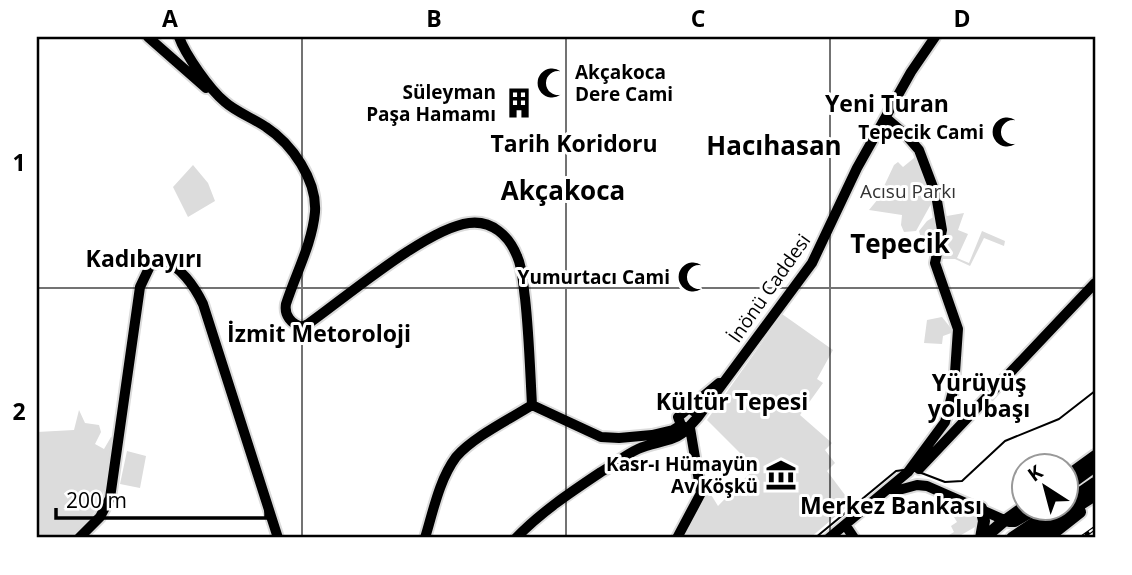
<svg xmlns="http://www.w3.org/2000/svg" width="1132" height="575" viewBox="0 0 1132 575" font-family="'Open Sans',sans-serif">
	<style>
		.green { fill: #dcdcdc }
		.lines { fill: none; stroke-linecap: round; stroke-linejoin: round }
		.major-casing { stroke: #dbdbdb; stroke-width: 14 }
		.highway-casing { stroke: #dbdbdb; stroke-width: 16 }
		.major { stroke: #000; stroke-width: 10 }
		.highway { stroke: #000; stroke-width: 12 }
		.tram { stroke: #000; stroke-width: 2 }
		.rail-casing { stroke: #000; stroke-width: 4.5 }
		.rail { stroke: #fff; stroke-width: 2; stroke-dasharray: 5; stroke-linecap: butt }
		.grid { fill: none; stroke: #000; stroke-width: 2; stroke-opacity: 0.55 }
		.labels { text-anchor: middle; stroke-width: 6; stroke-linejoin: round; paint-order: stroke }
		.poi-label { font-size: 19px; font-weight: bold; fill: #000; stroke: #fff; text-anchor: end }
		.park-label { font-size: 19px; fill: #333; stroke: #fff }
		.street-label { font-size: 19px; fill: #000; stroke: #fff }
		.quarter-label { font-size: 23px; font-weight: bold; fill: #000; stroke: #fff }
		.district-label { font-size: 26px; font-weight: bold; fill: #000; stroke: #fff }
		.neatline { fill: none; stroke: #000; stroke-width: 2.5 }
		.grid-label { font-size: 23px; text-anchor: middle; font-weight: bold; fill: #000 }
	</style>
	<rect width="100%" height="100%" fill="#fff"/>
	<!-- green -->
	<path class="green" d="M 919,150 L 936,195 L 916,231 L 904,232 L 901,225 L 902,215 L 869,210 L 878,199 L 894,165 L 898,162 L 903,167 L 914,158 Z
		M 193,165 L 208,183 L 215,201 L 188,217 L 173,187 Z
		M 940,213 L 941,217 L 964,213 L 958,230 L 968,234 L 957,258 L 969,263 L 982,231 L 1005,241 L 1004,246 L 984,238 L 970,266 L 955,259 L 934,259 L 925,252 L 919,231 L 927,221 Z
		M 782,314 L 833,350 L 817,379 L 823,383 L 800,415 L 832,443 L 825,450 L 835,463 L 827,471 L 851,503 L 810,538 L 682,538 L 705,496 L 710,493 L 718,506 L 755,468 L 707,420 Z
		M 942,317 L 954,332 L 943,336 L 942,344 L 924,343 L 927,320 Z
		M 79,410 L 85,423 L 99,425 L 101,432 L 95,444 L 104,449 L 111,437 L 115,439 C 108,482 105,506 74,538 L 37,538 L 37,432 L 74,430 Z
		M 127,451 L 146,456 L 140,488 L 120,484 Z
		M 941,496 L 971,512 L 977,519 L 975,527 L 956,538 L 944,538 L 954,532 L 951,526 L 957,522 Z"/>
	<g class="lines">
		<!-- major casing -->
		<g class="major-casing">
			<path id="major" d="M 148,37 L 206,88
				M 179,37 C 185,54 210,90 225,102 C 236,112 253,118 266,127 C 292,144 317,180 315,212 C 312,244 296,273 286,304 C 284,315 291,324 302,327 L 308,324 C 345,298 427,228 469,223 C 492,220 509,236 517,256 C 523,269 523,285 525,298 C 529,334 530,369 532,405
				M 532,405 L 601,437 L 619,438 L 652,435 L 673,430 L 681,425
				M 689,408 L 695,412 L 698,417 L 687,429 L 681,425 L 678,417 Z
				M 689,408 L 719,383
				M 698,417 L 812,263 L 857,168 L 911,72 L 935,37
				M 919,469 L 1095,283
				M 1066,476 L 1095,455
				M 1066,488 L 1095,467
				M 895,491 L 917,485 L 927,486 L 1009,522 L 1015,522 L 1039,508
				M 1000,523 L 1024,506
				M 848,529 L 854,538
				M 79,538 L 100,517 L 110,498 L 140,287 L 150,266 L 161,260 C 180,265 195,287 203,304 L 278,538
				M 425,538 C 433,512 439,480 456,457 C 473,437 510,419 532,405
				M 516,538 C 541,512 571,492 601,472 C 613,465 625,455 638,449 C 655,441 674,443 687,429
				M 677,538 L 701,493 L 690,428
				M 829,538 L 908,472 L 945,422 L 954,387 L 958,329 L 935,263 L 942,230 L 936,195 L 919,150 L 906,135 L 886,118"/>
		</g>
		<!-- highway casing -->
		<g class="highway-casing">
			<path id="highway" d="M 1066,503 L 1095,483
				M 981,508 L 984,521 L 981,538
				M 984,538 L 1005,520
				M 1012,538 L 1057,508
				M 1027,538 L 1095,495
				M 1047,538 L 1080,512"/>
		</g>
		<!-- major -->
		<use href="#major" class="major"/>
		<!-- highway -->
		<use href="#highway" class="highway"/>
		<!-- tram -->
		<path class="tram" d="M 815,538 L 896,471 L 911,469 L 945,482 L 962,481 L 1005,441 L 1059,419 L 1095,391"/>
		<!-- rail casing -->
		<g class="rail-casing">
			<path id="rail" d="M 1081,538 L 1095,528"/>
		</g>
		<!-- rail -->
		<use href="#rail" class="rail"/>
	</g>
	<!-- grid -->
	<path class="grid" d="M 302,37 L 302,538M 566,37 L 566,538M 830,37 L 830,538M 37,288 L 1095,288"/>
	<!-- icons -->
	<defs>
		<g id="mosque-bare" transform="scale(2.415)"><path d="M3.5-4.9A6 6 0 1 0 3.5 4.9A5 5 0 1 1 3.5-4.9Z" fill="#000" stroke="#fff" stroke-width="2.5" paint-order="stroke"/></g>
		<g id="building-bare" transform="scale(2.415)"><path d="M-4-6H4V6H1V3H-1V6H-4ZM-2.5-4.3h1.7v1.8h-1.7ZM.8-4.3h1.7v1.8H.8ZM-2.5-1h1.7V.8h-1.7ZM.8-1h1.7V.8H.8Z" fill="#000" stroke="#fff" stroke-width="2.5" paint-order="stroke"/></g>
		<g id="museum-bare" transform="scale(2.415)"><path d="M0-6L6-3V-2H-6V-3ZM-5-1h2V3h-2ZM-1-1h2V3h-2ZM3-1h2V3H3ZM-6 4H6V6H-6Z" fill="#000" stroke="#fff" stroke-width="2.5" paint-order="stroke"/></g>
	</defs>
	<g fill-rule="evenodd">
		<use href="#mosque-bare" x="552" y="83"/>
		<use href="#building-bare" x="519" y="103"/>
		<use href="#mosque-bare" x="1007" y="132"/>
		<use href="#mosque-bare" x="693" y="277"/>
		<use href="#museum-bare" x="781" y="475"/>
	</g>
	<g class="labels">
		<!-- poi labels -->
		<g class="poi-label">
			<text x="575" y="79" text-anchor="start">Akçakoca<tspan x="575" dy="22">Dere Cami</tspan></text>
			<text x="496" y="99">Süleyman<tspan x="496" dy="22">Paşa Hamamı</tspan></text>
			<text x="984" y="139">Tepecik Cami</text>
			<text x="670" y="284">Yumurtacı Cami</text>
			<text x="758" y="471">Kasr-ı Hümayün<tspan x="758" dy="22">Av Köşkü</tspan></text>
		</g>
		<!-- park labels -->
		<g class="park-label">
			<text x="908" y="198">Acısu Parkı</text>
		</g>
		<!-- street labels -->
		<g class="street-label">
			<text transform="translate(769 288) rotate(-55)" y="7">İnönü Caddesi</text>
		</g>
		<!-- quarter labels -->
		<g class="quarter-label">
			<text x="887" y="112">Yeni Turan</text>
			<text x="574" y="152">Tarih Koridoru</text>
			<text x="144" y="267">Kadıbayırı</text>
			<text x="319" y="342">İzmit Metoroloji</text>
			<text x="979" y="391">Yürüyüş<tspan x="979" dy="26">yolu başı</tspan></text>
			<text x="732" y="410">Kültür Tepesi</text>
			<text x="891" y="514">Merkez Bankası</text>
		</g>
		<!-- district labels -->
		<g class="district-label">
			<text x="774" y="155">Hacıhasan</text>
			<text x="563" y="200">Akçakoca</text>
			<text x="900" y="253">Tepecik</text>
		</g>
	</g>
	<!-- border -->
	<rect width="1132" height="575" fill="none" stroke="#ffffff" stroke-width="77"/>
	<!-- north arrow -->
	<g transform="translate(1045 487) rotate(324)"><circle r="33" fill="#ffffff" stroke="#999999" stroke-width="2"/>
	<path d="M0-5L12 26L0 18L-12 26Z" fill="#000000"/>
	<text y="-10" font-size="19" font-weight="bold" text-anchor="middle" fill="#000000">K</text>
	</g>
	<!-- scale -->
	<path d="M56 508v10h210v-10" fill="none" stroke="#000000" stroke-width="3.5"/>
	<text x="66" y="508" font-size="21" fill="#000000" stroke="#ffffff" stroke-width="5" paint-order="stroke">200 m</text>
	<rect x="38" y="38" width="1056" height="498" class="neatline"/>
	<g class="grid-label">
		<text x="170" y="27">A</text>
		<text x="434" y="27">B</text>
		<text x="698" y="27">C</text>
		<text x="962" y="27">D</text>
		<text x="19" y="171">1</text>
		<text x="19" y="420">2</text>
	</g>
</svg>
